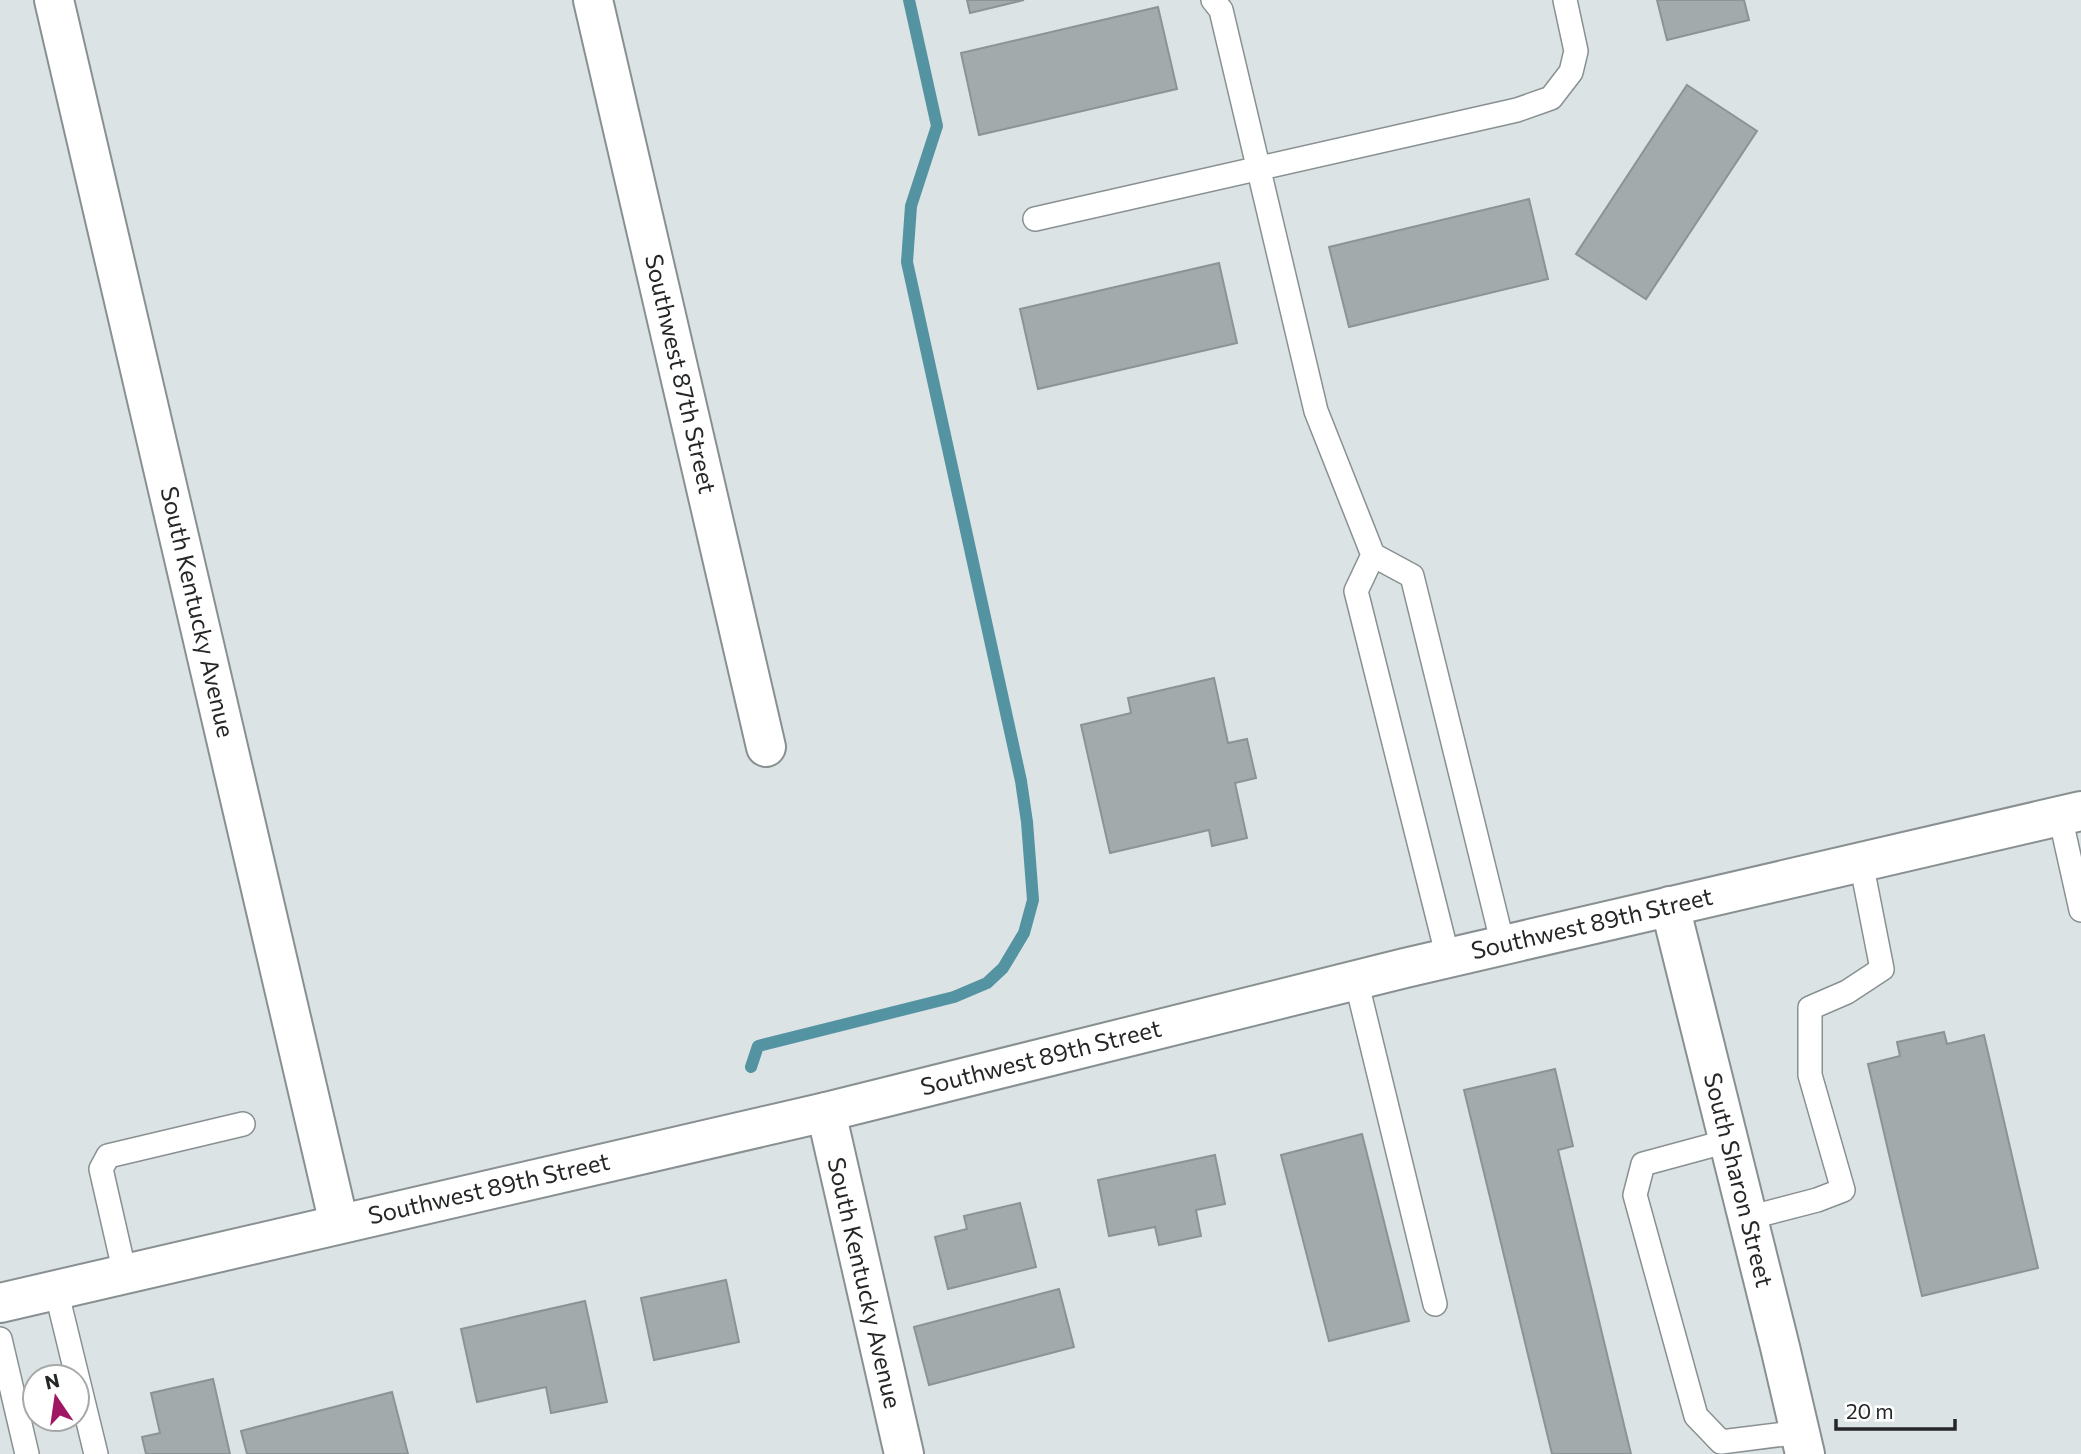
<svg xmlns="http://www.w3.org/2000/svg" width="2081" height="1454" viewBox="0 0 2081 1454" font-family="Commissioner,sans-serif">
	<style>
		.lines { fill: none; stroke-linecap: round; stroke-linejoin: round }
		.stream { stroke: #5493a1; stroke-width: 12 }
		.building { fill: #a3aaac; stroke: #8c9395; stroke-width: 2 }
		.service-casing { stroke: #889091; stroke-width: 26 }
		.minor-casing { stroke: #889091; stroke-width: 42 }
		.secondary-casing { stroke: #889091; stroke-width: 42 }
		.service { stroke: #fff; stroke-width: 23 }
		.minor { stroke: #fff; stroke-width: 38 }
		.secondary { stroke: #fff; stroke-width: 38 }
		.labels { text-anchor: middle; stroke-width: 6; stroke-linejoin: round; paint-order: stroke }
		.street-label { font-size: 24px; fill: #242627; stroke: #fff }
	</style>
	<rect width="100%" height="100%" fill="#dbe3e5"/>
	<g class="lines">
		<!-- stream -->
		<path class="stream" d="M 751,1067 L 758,1046 L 954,997 L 987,983 L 1003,968 L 1024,933 L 1033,900 L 1027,822 L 1021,781 L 907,262 L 911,206 L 937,126 L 909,0"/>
	</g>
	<!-- building -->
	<path class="building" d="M 967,0 L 1024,0 L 970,13 Z
		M 1657,0 L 1744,0 L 1749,20 L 1667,40 Z
		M 1158,7 L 1177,89 L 979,135 L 961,53 Z
		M 1687,85 L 1757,131 L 1646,299 L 1576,254 Z
		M 1529,199 L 1548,279 L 1349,327 L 1329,247 Z
		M 1219,263 L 1237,343 L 1038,389 L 1020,309 Z
		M 1214,678 L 1228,743 L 1247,739 L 1256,778 L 1235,783 L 1247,838 L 1212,846 L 1209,830 L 1110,853 L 1081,725 L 1131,713 L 1128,698 Z
		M 1944,1032 L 1947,1044 L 1984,1035 L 2038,1268 L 1922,1296 L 1868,1064 L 1900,1056 L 1897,1042 Z
		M 1555,1069 L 1573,1146 L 1558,1150 L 1631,1454 L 1552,1454 L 1464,1090 Z
		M 1362,1134 L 1409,1321 L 1329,1341 L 1281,1155 Z
		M 1215,1155 L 1225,1204 L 1196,1210 L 1201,1236 L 1159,1245 L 1155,1227 L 1109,1236 L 1098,1180 Z
		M 1020,1203 L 1036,1267 L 948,1289 L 935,1237 L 967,1229 L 964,1216 Z
		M 726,1280 L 739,1342 L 654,1360 L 641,1298 Z
		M 1059,1289 L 1074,1347 L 929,1385 L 914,1327 Z
		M 585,1301 L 607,1402 L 551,1413 L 546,1387 L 477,1402 L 461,1329 Z
		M 213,1379 L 230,1454 L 146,1454 L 142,1437 L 160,1433 L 151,1393 Z
		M 392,1392 L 408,1454 L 247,1454 L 241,1431 Z"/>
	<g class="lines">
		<!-- service casing -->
		<g class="service-casing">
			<path id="service" d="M 1213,0 L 1221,10 L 1316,411 L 1373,555
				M 1035,219 L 1517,110 L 1551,98 L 1571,72 L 1576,51 L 1565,0
				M 2060,816 L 2081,910
				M 1448,958 L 1356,591 L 1373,555 L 1412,576 L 1503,945
				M 1356,980 L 1435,1304
				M 1728,1141 L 1643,1164 L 1635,1195 L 1696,1416 L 1721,1442 L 1800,1432
				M 1748,1218 L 1817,1200 L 1843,1190 L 1810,1075 L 1810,1008 L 1847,992 L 1882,969 L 1861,862
				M 125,1274 L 101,1169 L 108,1156 L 243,1124
				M 56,1290 L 96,1454
				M 0,1339 L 27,1454"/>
		</g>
		<!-- minor casing -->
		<g class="minor-casing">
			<path id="minor" d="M 54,0 L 339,1224
				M 593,0 L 766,747
				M 1670,906 L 1780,1347 L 1805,1454
				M 826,1112 L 904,1454"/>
		</g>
		<!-- secondary casing -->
		<g class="secondary-casing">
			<path id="secondary" d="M 0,1303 L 826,1112 L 1405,968 L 2081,811"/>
		</g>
		<!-- service -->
		<use href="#service" class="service"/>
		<!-- minor -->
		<use href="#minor" class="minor"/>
		<!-- secondary -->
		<use href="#secondary" class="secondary"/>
	</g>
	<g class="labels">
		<!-- street labels -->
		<g class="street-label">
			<text transform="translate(680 374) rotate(77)" y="8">Southwest 87th Street</text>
			<text transform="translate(197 612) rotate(77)" y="8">South Kentucky Avenue</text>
			<text transform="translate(1592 924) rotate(-13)" y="8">Southwest 89th Street</text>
			<text transform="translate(1041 1058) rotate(-14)" y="8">Southwest 89th Street</text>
			<text transform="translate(1738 1180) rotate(76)" y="8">South Sharon Street</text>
			<text transform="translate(489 1189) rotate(-13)" y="8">Southwest 89th Street</text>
			<text transform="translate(864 1283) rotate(77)" y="8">South Kentucky Avenue</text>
		</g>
	</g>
	<!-- north arrow -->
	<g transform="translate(56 1398) rotate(347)"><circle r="33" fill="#ffffff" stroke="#a7a8a9" stroke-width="2"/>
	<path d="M0-5L12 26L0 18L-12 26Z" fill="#9e1664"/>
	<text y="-10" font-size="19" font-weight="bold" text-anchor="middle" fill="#242627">N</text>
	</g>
	<!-- scale -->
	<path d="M1836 1419v10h119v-10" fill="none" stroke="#242627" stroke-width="3.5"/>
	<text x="1846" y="1419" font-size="21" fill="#242627" stroke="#ffffff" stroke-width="5" paint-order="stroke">20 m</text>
</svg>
